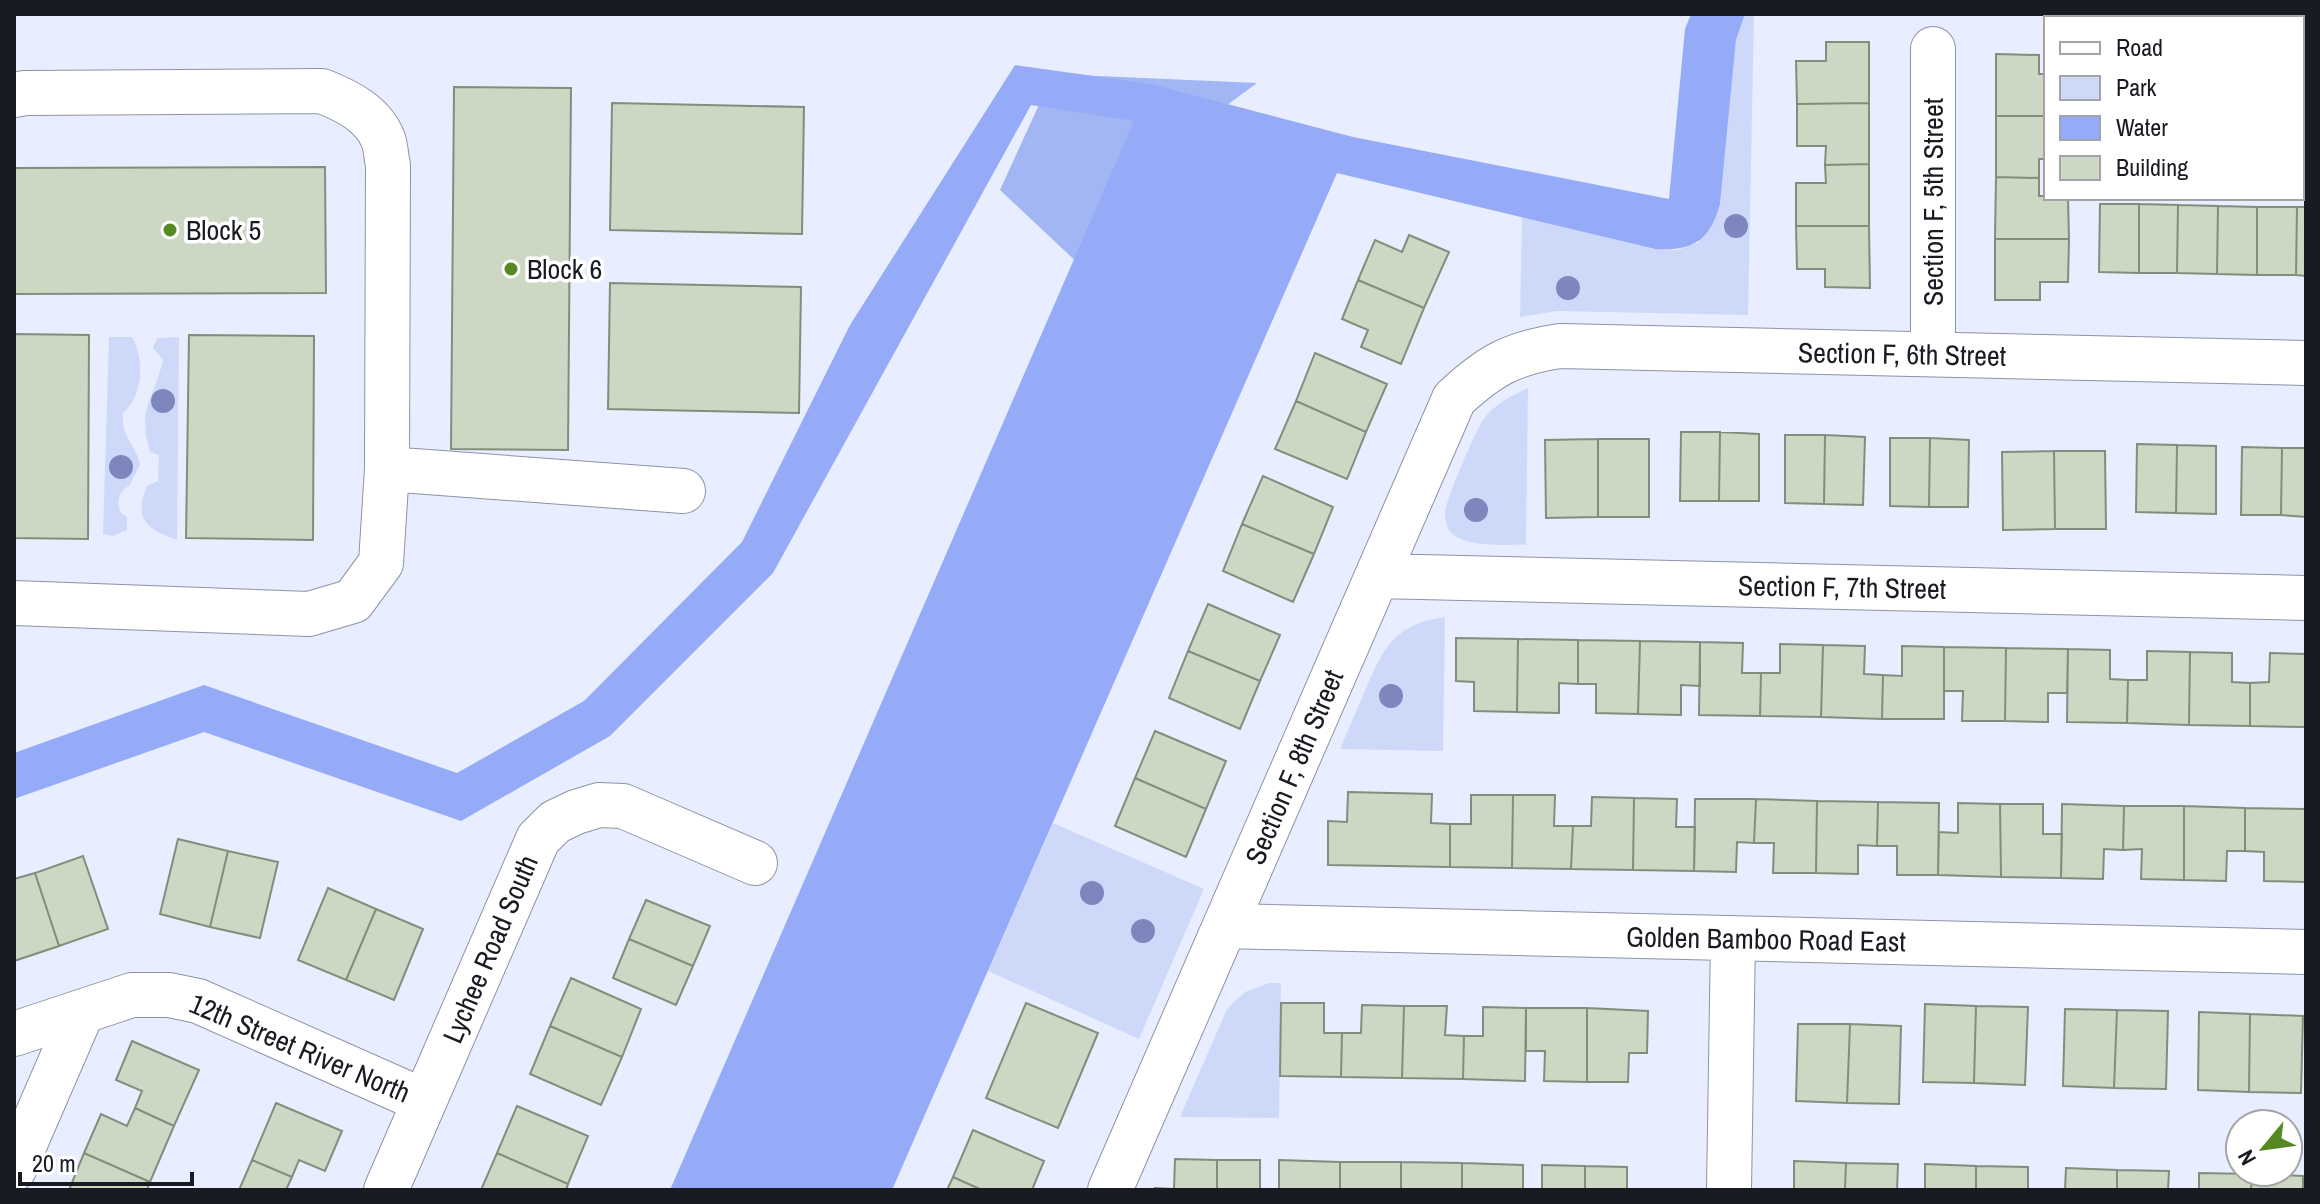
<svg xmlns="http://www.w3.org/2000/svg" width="2320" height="1204" viewBox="0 0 2320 1204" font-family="'Archivo Narrow',sans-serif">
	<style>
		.green { fill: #ced9fa }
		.forest { fill: #a3b6f4 }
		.water { fill: #95abf8 }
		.building { fill: #ccd8c4; stroke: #828d7b; stroke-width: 2 }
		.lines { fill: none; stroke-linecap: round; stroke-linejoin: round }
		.minor-casing { stroke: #8d93a6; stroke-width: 46 }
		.minor { stroke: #fff; stroke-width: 44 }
		.tree { fill: #7d87be }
		.poi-dot { fill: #558922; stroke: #fff; stroke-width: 3 }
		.labels { text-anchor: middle; stroke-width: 7; stroke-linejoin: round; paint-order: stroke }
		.street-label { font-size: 28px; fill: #191b23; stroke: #fff }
		.poi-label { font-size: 28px; fill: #191b23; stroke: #fff; text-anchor: start }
	</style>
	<rect width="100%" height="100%" fill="#e8eeff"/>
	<!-- green -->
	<path class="green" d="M 1745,14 L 1754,14 L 1748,315 L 1557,311 L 1520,317 L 1522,217 L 1654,249 L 1677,250 L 1698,243 L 1720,204 L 1736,40 Z
		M 109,337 L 132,337 C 145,360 143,396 123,413 C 121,439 136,443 140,465 L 129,486 C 119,490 116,503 121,513 L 127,517 L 127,530 L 113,536 L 103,534 Z
		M 179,337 L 177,540 C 147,529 133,520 147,486 L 158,481 L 159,455 L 150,452 C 137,408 154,399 163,360 L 153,348 L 157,338 Z
		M 1528,388 L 1526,545 C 1506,544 1462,549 1449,530 C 1446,525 1445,517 1445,512 C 1447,498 1475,432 1483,420 C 1493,405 1512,395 1528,388 Z
		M 1445,617 L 1443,751 L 1340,749 C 1349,728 1358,707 1367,686 C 1385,644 1397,624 1445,617 Z
		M 1053,823 L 1204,889 L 1139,1039 L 988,971 Z
		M 1269,983 L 1281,983 L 1279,1118 L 1180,1117 L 1227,1009 L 1245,992 Z"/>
	<!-- forest -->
	<path class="forest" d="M 1053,74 L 1257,83 L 1165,151 L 1116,299 L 1000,190 Z"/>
	<!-- water -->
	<path class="water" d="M 1691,14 L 1745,14 L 1736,40 L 1720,204 C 1709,242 1693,251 1655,249 L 1337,173 L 892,1190 L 670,1190 L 1134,121 L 1031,105 L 773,573 L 610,736 L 461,821 L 204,732 L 14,799 L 14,753 L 204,685 L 457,773 L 584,701 L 742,542 L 850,325 L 1015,65 L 1151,84 L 1353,137 L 1669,199 L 1685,29 Z
		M 2039,14 L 2278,14 L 2296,18 L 2057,18 Z"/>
	<!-- building -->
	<path class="building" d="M 1826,42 L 1869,42 L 1869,103 L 1797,104 L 1796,61 L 1826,61 Z
		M 1996,54 L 2039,55 L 2039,74 L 2046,74 L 2046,116 L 1996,116 Z
		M 454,87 L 571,88 L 568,450 L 451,449 Z
		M 612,103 L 804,107 L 802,234 L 610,230 Z
		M 1869,103 L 1869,164 L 1825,165 L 1826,146 L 1797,146 L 1797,104 Z
		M 1996,116 L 2046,116 L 2046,159 L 2039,159 L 2039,178 L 1996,177 Z
		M 1869,164 L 1869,226 L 1796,226 L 1796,183 L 1826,183 L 1825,165 Z
		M 325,167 L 326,293 L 14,294 L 14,168 Z
		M 1996,177 L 2039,178 L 2039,196 L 2046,196 L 2046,198 L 2068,198 L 2069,239 L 1995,239 Z
		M 2100,204 L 2139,204 L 2139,273 L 2099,272 Z
		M 2139,204 L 2178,205 L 2177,273 L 2139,273 Z
		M 2178,205 L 2218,206 L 2217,274 L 2177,273 Z
		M 2218,206 L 2257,207 L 2257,275 L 2217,274 Z
		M 2257,207 L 2297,207 L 2296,275 L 2257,275 Z
		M 2297,207 L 2306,207 L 2306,276 L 2296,275 Z
		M 1796,226 L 1869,226 L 1870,288 L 1825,287 L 1825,269 L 1797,269 Z
		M 1409,235 L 1449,252 L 1424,308 L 1358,280 L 1375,240 L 1402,252 Z
		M 1995,239 L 2069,239 L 2068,282 L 2040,282 L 2040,300 L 1995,300 Z
		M 1358,280 L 1424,308 L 1401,364 L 1361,347 L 1368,330 L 1342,319 Z
		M 610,283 L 801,287 L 799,413 L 608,409 Z
		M 14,334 L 89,335 L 88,539 L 14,538 Z
		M 189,335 L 314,336 L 313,540 L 186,538 Z
		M 1315,353 L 1387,384 L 1366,432 L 1296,401 Z
		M 1296,401 L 1366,432 L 1347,479 L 1275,449 Z
		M 1681,432 L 1720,432 L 1719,501 L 1680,501 Z
		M 1720,432 L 1759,434 L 1759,501 L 1719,501 Z
		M 1785,435 L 1825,435 L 1824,504 L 1785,503 Z
		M 1825,435 L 1865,437 L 1863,505 L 1824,504 Z
		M 1890,438 L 1930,438 L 1929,507 L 1890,506 Z
		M 1930,438 L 1969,440 L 1968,507 L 1929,507 Z
		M 1598,439 L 1649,439 L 1649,517 L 1598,517 Z
		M 1598,439 L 1598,517 L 1546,518 L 1545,440 Z
		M 2137,444 L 2177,445 L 2176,513 L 2136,512 Z
		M 2177,445 L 2216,446 L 2216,514 L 2176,513 Z
		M 2242,447 L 2282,448 L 2281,515 L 2241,515 Z
		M 2282,448 L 2306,448 L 2306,517 L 2281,515 Z
		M 2054,451 L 2105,451 L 2106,529 L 2055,529 Z
		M 2054,451 L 2055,529 L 2003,530 L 2002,452 Z
		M 1263,476 L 1333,507 L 1314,554 L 1242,524 Z
		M 1242,524 L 1314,554 L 1293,602 L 1223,571 Z
		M 1208,604 L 1280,635 L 1260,681 L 1188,651 Z
		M 1456,638 L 1518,639 L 1517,712 L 1474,711 L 1474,682 L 1456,681 Z
		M 1518,639 L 1578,640 L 1578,684 L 1559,683 L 1559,713 L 1517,712 Z
		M 1578,640 L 1640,641 L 1638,714 L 1596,713 L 1596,684 L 1578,684 Z
		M 1640,641 L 1700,642 L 1700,686 L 1681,685 L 1681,715 L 1638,714 Z
		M 1700,642 L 1743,643 L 1742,673 L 1761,673 L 1760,716 L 1699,715 Z
		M 1780,644 L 1823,645 L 1821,717 L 1760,716 L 1761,673 L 1780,673 Z
		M 1823,645 L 1865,646 L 1864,674 L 1883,675 L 1882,719 L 1821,717 Z
		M 1902,646 L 1944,647 L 1944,719 L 1882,719 L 1883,675 L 1902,676 Z
		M 1944,647 L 2006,648 L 2005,721 L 1962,721 L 1963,691 L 1944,691 Z
		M 2006,648 L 2068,649 L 2067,693 L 2048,693 L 2048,722 L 2005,721 Z
		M 2068,649 L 2110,650 L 2110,679 L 2128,680 L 2127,723 L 2067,722 Z
		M 1188,651 L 1260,681 L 1240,729 L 1169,698 Z
		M 2147,651 L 2190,652 L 2189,725 L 2127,723 L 2128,680 L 2147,680 Z
		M 2190,652 L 2232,653 L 2232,682 L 2250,683 L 2250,726 L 2189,725 Z
		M 2270,653 L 2306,654 L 2306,727 L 2250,726 L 2250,683 L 2269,682 Z
		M 1155,731 L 1226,761 L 1206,809 L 1135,778 Z
		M 1135,778 L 1206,809 L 1186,857 L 1115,826 Z
		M 1348,792 L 1432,794 L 1431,823 L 1450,824 L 1450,867 L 1328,865 L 1328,821 L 1347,822 Z
		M 1471,795 L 1513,795 L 1512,868 L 1450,867 L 1450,824 L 1471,824 Z
		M 1513,795 L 1555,795 L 1554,826 L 1573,826 L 1571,869 L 1512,868 Z
		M 1592,797 L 1634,798 L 1633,870 L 1571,869 L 1573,826 L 1591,826 Z
		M 1634,798 L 1677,799 L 1676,827 L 1695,827 L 1694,871 L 1633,870 Z
		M 1695,799 L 1756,799 L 1754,843 L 1737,842 L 1736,872 L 1694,871 Z
		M 1756,799 L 1817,801 L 1816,873 L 1773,873 L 1774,843 L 1754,843 Z
		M 1817,801 L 1878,802 L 1877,846 L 1858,845 L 1858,874 L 1816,873 Z
		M 1878,802 L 1939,803 L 1938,875 L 1897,875 L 1897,846 L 1877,846 Z
		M 1958,803 L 2000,804 L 2001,877 L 1938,875 L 1939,832 L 1958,833 Z
		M 2000,804 L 2043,804 L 2043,834 L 2062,834 L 2061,878 L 2001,877 Z
		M 2062,804 L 2124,806 L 2123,850 L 2104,849 L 2103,879 L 2061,878 Z
		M 2124,806 L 2184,806 L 2184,880 L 2141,879 L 2142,849 L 2123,850 Z
		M 2184,806 L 2245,808 L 2245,851 L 2227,851 L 2226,881 L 2184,880 Z
		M 2245,808 L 2306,809 L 2306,882 L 2264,881 L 2264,852 L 2245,851 Z
		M 178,839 L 228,851 L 210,927 L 160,914 Z
		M 228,851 L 278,862 L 260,938 L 210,927 Z
		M 83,856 L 108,929 L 59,946 L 35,873 Z
		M 35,873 L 59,946 L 14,961 L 14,879 Z
		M 328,888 L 376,909 L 346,980 L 298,960 Z
		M 646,900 L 710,926 L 693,966 L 629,939 Z
		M 376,909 L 423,929 L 394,1000 L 346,980 Z
		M 629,939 L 693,966 L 676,1005 L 613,978 Z
		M 571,978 L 641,1009 L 622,1057 L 550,1026 Z
		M 1026,1003 L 1098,1033 L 1058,1128 L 986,1098 Z
		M 1281,1003 L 1324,1003 L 1324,1033 L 1342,1033 L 1341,1077 L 1280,1076 Z
		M 1925,1004 L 1976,1006 L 1974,1083 L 1923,1082 Z
		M 1362,1005 L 1404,1006 L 1402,1078 L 1341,1077 L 1342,1033 L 1361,1033 Z
		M 1404,1006 L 1447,1006 L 1445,1035 L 1464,1036 L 1463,1079 L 1402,1078 Z
		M 1976,1006 L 2028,1007 L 2025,1085 L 1974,1083 Z
		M 1483,1007 L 1526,1008 L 1525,1081 L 1463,1079 L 1464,1036 L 1483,1036 Z
		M 1526,1008 L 1587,1008 L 1587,1082 L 1544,1081 L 1545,1051 L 1526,1051 Z
		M 1587,1008 L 1648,1011 L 1647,1053 L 1629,1053 L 1628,1082 L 1587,1082 Z
		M 2065,1009 L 2117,1010 L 2114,1088 L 2063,1086 Z
		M 2117,1010 L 2168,1011 L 2166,1089 L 2114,1088 Z
		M 2199,1012 L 2250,1014 L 2249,1092 L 2198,1090 Z
		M 2250,1014 L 2303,1016 L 2301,1093 L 2249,1092 Z
		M 1798,1024 L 1850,1024 L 1847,1103 L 1796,1101 Z
		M 1850,1024 L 1901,1026 L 1899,1104 L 1847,1103 Z
		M 550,1026 L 622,1057 L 601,1105 L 530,1074 Z
		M 132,1041 L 199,1070 L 174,1126 L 135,1108 L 142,1091 L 116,1080 Z
		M 276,1103 L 342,1131 L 325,1171 L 299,1160 L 292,1177 L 252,1160 Z
		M 517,1106 L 588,1136 L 568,1184 L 497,1153 Z
		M 135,1108 L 174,1126 L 150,1182 L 84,1153 L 101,1114 L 127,1126 Z
		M 973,1130 L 1044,1161 L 1032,1190 L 982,1190 L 953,1177 Z
		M 84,1153 L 150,1182 L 147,1190 L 69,1190 Z
		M 497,1153 L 568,1184 L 566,1190 L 481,1190 Z
		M 1175,1159 L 1217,1160 L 1217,1190 L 1155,1190 L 1155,1188 L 1174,1189 Z
		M 252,1160 L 292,1177 L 286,1190 L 239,1190 Z
		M 1217,1160 L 1260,1160 L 1260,1190 L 1279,1190 L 1217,1190 Z
		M 1279,1160 L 1340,1162 L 1340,1190 L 1279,1190 Z
		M 1794,1161 L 1846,1163 L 1845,1190 L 1794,1190 Z
		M 1340,1162 L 1401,1162 L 1401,1190 L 1340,1190 Z
		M 1401,1162 L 1462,1163 L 1462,1190 L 1401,1190 Z
		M 1462,1163 L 1523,1165 L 1523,1190 L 1462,1190 Z
		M 1846,1163 L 1898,1164 L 1897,1190 L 1845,1190 Z
		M 1925,1164 L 1976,1166 L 1976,1190 L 1925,1190 Z
		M 1542,1165 L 1585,1166 L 1585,1190 L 1542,1190 Z
		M 1585,1166 L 1627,1167 L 1627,1190 L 1585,1190 Z
		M 1976,1166 L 2028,1167 L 2028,1190 L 1976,1190 Z
		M 2066,1168 L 2117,1170 L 2117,1190 L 2065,1190 Z
		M 2117,1170 L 2169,1171 L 2168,1190 L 2117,1190 Z
		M 2199,1173 L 2252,1174 L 2251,1190 L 2199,1190 Z
		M 2252,1174 L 2303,1176 L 2303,1190 L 2251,1190 Z
		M 953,1177 L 982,1190 L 947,1190 Z"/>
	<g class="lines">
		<!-- minor casing -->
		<g class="minor-casing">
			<path id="minor" d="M 1933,49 L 1933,354
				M 14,95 L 25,93 L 322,91 C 347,101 372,113 383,139 C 386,147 386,157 388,165 L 387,469 L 381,563 L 353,601 L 309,614 L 14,603
				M 387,469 L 683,491
				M 1377,576 L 2306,598
				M 1225,926 L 2306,952
				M 14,1034 L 132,995 L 169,995 L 198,1001 L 424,1101
				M 14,1169 L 82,1012
				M 386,1190 L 538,839 L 555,822 L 576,812 L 599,805 L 623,806 L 755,863
				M 1110,1190 L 1454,399 C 1489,366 1512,353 1560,346 L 2306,363
				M 1729,1190 L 1733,938"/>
		</g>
		<!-- minor -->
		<use href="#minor" class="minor"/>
	</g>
	<!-- trees -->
	<g class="tree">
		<circle cx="1736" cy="226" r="12"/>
		<circle cx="1568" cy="288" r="12"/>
		<circle cx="163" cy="401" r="12"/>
		<circle cx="121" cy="467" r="12"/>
		<circle cx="1476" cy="510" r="12"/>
		<circle cx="1391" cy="696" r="12"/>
		<circle cx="1092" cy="893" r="12"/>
		<circle cx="1143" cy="931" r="12"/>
	</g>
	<!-- markers -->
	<g class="poi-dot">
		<circle cx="170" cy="230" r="8"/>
		<circle cx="511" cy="269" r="8"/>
	</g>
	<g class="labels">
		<!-- street labels -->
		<g class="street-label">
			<text transform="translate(1933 202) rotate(-90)" y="10">Section F, 5th Street</text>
			<text transform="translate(1902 354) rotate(1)" y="10">Section F, 6th Street</text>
			<text transform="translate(1842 587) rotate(1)" y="10">Section F, 7th Street</text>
			<text transform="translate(1294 767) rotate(-67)" y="10">Section F, 8th Street</text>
			<text transform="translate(1766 939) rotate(1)" y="10">Golden Bamboo Road East</text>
			<text transform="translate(490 949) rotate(-67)" y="10">Lychee Road South</text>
			<text transform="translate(300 1048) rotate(23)" y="10">12th Street River North</text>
		</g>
		<!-- poi labels -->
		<g class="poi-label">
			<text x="186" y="240">Block 5</text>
			<text x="527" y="279">Block 6</text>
		</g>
	</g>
	<!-- border -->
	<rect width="2320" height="1204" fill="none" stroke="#191b23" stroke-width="32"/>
	<!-- legend -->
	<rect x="2044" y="16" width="260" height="184" fill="#ffffff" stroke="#a3a4a7" stroke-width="2"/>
	<rect x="2060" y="42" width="40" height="12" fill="#ffffff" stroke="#a3a4a7" stroke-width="2"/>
	<text x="2116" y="56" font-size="24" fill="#191b23">Road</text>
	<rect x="2060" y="76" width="40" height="24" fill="#ced9fa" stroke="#a3a4a7" stroke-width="2"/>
	<text x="2116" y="96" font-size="24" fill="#191b23">Park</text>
	<rect x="2060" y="116" width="40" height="24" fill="#95abf8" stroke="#a3a4a7" stroke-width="2"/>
	<text x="2116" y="136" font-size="24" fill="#191b23">Water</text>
	<rect x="2060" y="156" width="40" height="24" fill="#ccd8c4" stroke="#a3a4a7" stroke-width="2"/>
	<text x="2116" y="176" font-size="24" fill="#191b23">Building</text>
	<!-- north arrow -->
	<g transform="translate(2264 1148) rotate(241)"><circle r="38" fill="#ffffff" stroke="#a3a4a7" stroke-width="2"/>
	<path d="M0-6L14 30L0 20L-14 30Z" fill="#558922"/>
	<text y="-12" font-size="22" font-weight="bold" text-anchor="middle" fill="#191b23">N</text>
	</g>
	<!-- scale -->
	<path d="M20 1172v12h172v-12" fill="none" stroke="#191b23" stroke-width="4"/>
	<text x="32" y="1172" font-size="24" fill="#191b23" stroke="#ffffff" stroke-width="6" paint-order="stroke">20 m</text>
</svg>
